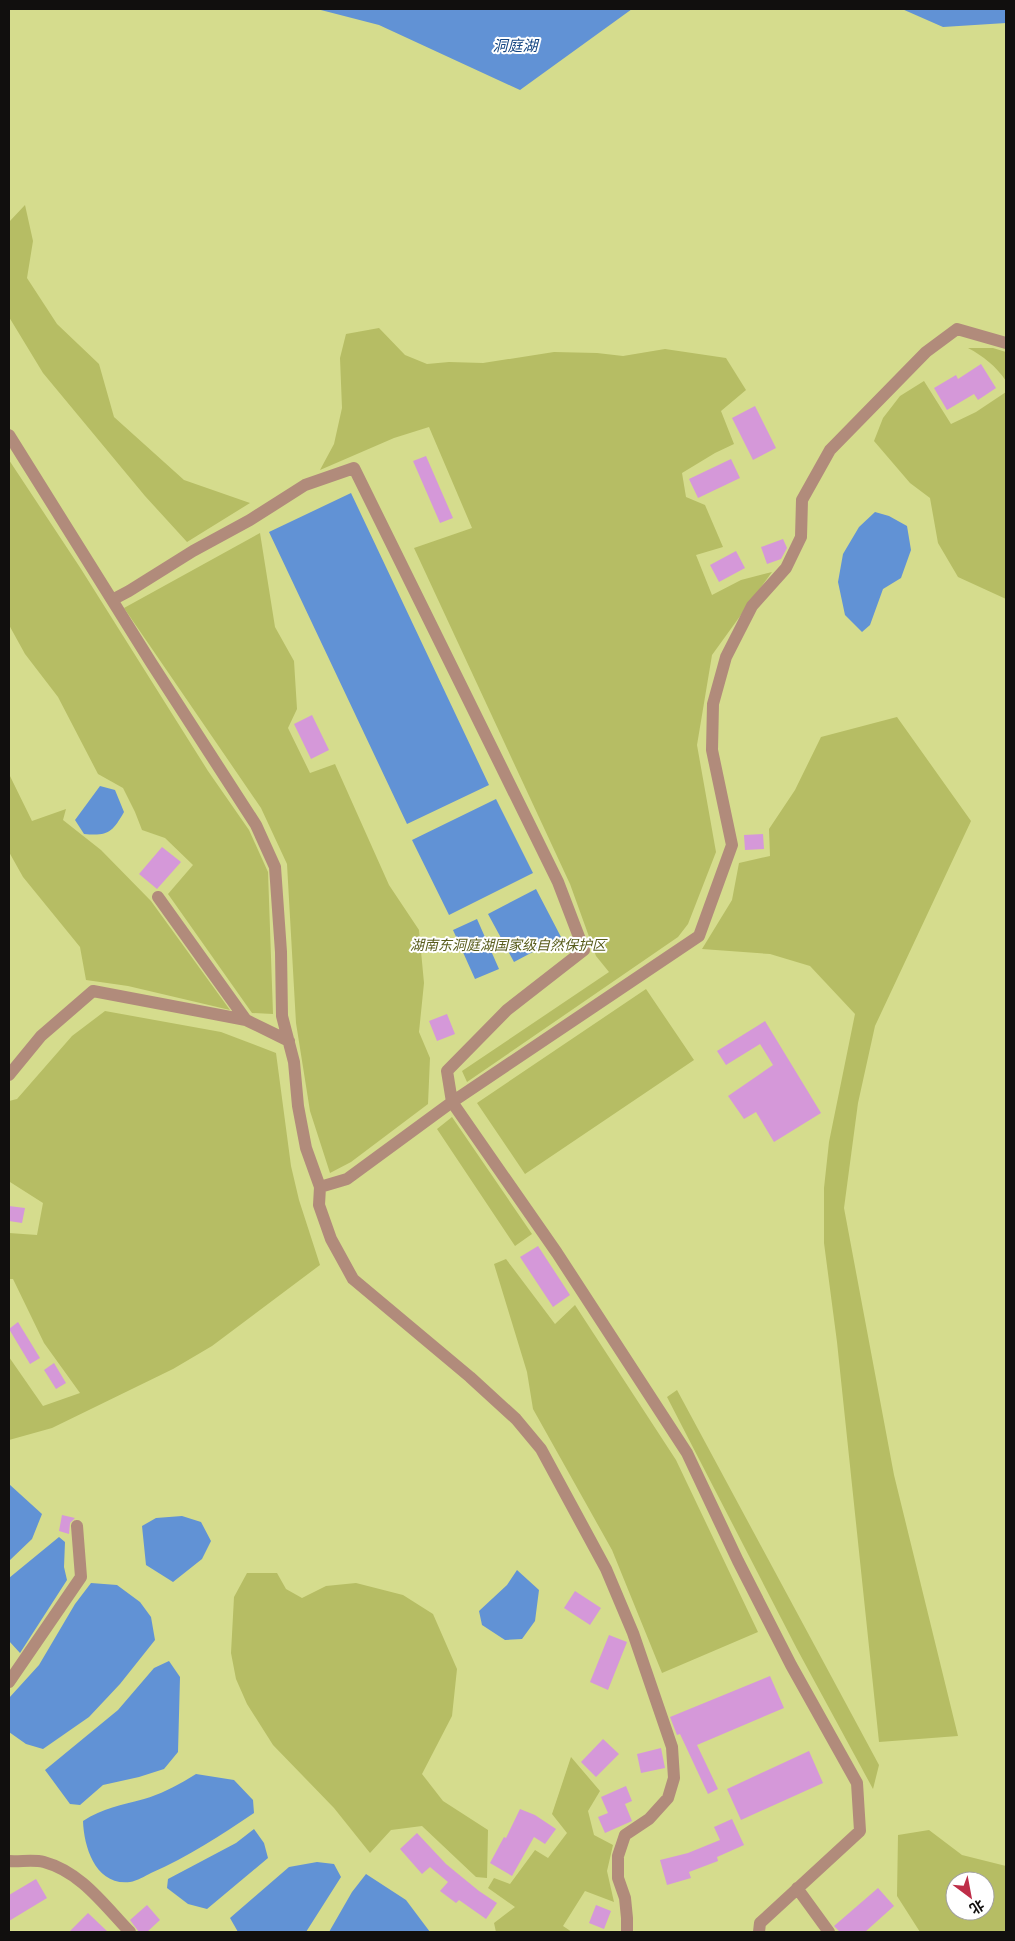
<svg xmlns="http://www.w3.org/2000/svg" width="1015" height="1941" viewBox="0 0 1015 1941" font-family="'IBM Plex Serif','Noto Sans SC',serif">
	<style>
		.green { fill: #d5dc8d; fill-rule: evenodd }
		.forest { fill: #b6bd64; fill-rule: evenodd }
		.water { fill: #6192d5 }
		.building { fill: #d598d9 }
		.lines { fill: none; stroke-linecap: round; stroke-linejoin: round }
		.minor { stroke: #b18b7b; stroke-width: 12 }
		.labels { text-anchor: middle; stroke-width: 4; stroke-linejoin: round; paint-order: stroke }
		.park-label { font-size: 14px; font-style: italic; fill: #585c1c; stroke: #fff }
		.water-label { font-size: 15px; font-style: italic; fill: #134481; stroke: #fff }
	</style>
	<rect width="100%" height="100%" fill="#f4ede9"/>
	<!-- green -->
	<path class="green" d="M 9,9 L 1006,9 L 1006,1932 L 9,1932 ZM 955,1881 L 985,1881 L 985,1911 L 955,1911 Z"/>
	<!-- forest -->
	<path class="forest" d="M 25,205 L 33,241 L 27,278 L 57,324 L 99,364 L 114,417 L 184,480 L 250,503 L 187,542 L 145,496 L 43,373 L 9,317 L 9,222 Z
		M 379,328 L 405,355 L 427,364 L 449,362 L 483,363 L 554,352 L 597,353 L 623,356 L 665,349 L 726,358 L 746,390 L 721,411 L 734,444 L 715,453 L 682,473 L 686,497 L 705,505 L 723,547 L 696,555 L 712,595 L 741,580 L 772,572 L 712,655 L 697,745 L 716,852 L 688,924 L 678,937 L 467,1082 L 462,1071 L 609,972 L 596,956 L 570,884 L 414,548 L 472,528 L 429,427 L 394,438 L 320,470 L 334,444 L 342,408 L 340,358 L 346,334 Z
		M 968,348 L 993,348 L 1006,352 L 1006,381 C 996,366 983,356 968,348 Z
		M 924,381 L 951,424 L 976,412 L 1006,392 L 1006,599 L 958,577 L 938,543 L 930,498 L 910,483 L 874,441 L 883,418 L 900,396 Z
		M 9,460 L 81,569 L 208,771 L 249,830 L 268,872 L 273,1014 L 252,1013 L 168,894 L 193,865 L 165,838 L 142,830 L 135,812 L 123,788 L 98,774 L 58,697 L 25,654 L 9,625 Z
		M 260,533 L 275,627 L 294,661 L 297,709 L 288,728 L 310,773 L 335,764 L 389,885 L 419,930 L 424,983 L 419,1032 L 430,1058 L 428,1104 L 351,1162 L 330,1173 L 310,1111 L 296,1023 L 287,864 L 261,808 L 124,608 Z
		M 897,717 L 971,821 L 875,1026 L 858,1103 L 844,1208 L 894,1475 L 958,1736 L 879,1742 L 837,1342 L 824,1243 L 824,1188 L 829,1142 L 855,1014 L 810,966 L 770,954 L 702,949 L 732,900 L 739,863 L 770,856 L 769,829 L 795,790 L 821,737 Z
		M 9,774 L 32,821 L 66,809 L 63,820 L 101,850 L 151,901 L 230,1010 L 128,986 L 86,980 L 80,947 L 23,877 L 9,852 Z
		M 646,989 L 694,1060 L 525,1174 L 477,1103 Z
		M 105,1011 L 221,1032 L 276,1053 L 291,1166 L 299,1200 L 320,1265 L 212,1346 L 173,1369 L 52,1428 L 9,1440 L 9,1357 L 43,1406 L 80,1393 L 44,1343 L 13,1279 L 9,1279 L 9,1233 L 37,1235 L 43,1203 L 10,1182 L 9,1101 L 17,1099 L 72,1036 Z
		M 452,1117 L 532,1234 L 515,1246 L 437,1129 Z
		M 506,1259 L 555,1324 L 575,1305 L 676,1460 L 758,1632 L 662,1673 L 612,1550 L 533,1409 L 527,1372 L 494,1264 Z
		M 677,1390 L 879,1765 L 873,1789 L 797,1649 L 667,1397 Z
		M 247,1573 L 277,1573 L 286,1589 L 302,1598 L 326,1586 L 356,1583 L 403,1595 L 433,1614 L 457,1669 L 452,1716 L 422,1774 L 443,1801 L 488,1830 L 487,1878 L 476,1877 L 422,1826 L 391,1830 L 370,1853 L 334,1808 L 273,1745 L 247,1704 L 236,1679 L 231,1653 L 234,1597 Z
		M 571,1757 L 600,1791 L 588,1811 L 594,1835 L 613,1845 L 607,1871 L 614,1902 L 585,1891 L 563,1926 L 572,1932 L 496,1932 L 494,1923 L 515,1907 L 488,1888 L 494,1878 L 510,1884 L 535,1850 L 548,1858 L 567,1833 L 552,1814 Z
		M 929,1830 L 962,1855 L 1006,1866 L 1006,1932 L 920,1932 L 897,1896 L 898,1835 ZM 955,1881 L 985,1881 L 985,1911 L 955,1911 Z"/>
	<!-- water -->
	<path class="water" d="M 317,9 L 632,9 L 520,90 L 379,25 Z
		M 902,9 L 1006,9 L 1006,23 L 943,27 Z
		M 351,493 L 489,785 L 407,824 L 269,532 Z
		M 875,512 L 889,516 L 907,526 L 911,550 L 901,578 L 883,589 L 870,625 L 862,632 L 845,615 L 838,582 L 843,554 L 859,527 Z
		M 100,786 L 115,790 L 124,812 C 112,833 108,836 84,834 L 75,820 Z
		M 496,799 L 533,873 L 449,915 L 412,840 Z
		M 536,889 L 561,937 L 514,962 L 488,914 Z
		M 477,919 L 499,969 L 475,979 L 453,930 Z
		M 9,1484 L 42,1514 L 32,1539 L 9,1561 Z
		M 182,1516 L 201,1522 L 211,1541 L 202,1559 L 173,1582 L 146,1565 L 142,1526 L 156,1518 Z
		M 59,1537 L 65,1542 L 64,1567 L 67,1580 L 20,1653 L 9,1641 L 9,1578 Z
		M 517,1570 L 539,1590 L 535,1621 L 522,1639 L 505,1640 L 482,1625 L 479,1611 L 507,1585 Z
		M 91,1583 L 117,1585 L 140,1602 L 151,1617 L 155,1640 L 120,1684 L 89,1717 L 43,1749 L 26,1744 L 9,1732 L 9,1698 L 39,1665 L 75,1604 Z
		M 169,1661 L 180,1677 L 178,1752 L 164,1769 L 139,1777 L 103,1785 L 80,1805 L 70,1804 L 45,1770 L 118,1710 L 154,1668 Z
		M 196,1774 L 234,1780 L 253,1800 L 254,1813 C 221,1835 188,1857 151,1873 C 145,1876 137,1881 130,1882 C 96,1886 84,1848 83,1821 C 103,1808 121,1805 144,1799 C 162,1794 180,1784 196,1774 Z
		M 254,1829 L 264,1843 L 268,1858 L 207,1909 L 188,1904 L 167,1888 L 168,1879 L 236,1843 Z
		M 317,1862 L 334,1864 L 341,1877 L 306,1932 L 238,1932 L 230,1918 L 289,1867 Z
		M 366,1874 L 406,1900 L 430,1932 L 329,1932 L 352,1892 Z"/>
	<!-- building -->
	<path class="building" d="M 981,364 L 996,388 L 978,400 L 974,394 L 947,410 L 934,388 L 956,375 L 958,379 Z
		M 755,406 L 776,448 L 753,460 L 732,418 Z
		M 426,456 L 453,518 L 440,523 L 413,461 Z
		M 731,459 L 740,478 L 698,498 L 689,479 Z
		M 783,539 L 787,548 L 781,559 L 767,564 L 761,547 Z
		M 736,551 L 745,568 L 719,582 L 710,565 Z
		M 312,715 L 329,750 L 311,759 L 294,724 Z
		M 763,834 L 764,849 L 745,850 L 744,835 Z
		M 162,847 L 181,862 L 157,889 L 139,874 Z
		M 447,1014 L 455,1034 L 437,1041 L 429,1021 Z
		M 765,1021 L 821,1113 L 774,1142 L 756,1112 L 744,1119 L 728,1096 L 773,1065 L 760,1044 L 726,1065 L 717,1051 Z
		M 9,1206 L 25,1208 L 22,1223 L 9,1221 Z
		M 538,1246 L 570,1295 L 553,1307 L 520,1257 Z
		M 18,1322 L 40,1358 L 30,1364 L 9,1329 Z
		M 54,1363 L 66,1383 L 56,1389 L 44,1370 Z
		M 62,1515 L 75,1518 L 70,1523 L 69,1534 L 59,1531 Z
		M 575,1591 L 601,1608 L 590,1625 L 564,1608 Z
		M 609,1635 L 627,1642 L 608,1690 L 590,1682 Z
		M 770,1676 L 784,1708 L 697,1745 L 718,1789 L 708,1794 L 680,1734 L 677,1735 L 670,1717 Z
		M 603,1739 L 619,1754 L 596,1777 L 581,1762 Z
		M 661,1748 L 665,1768 L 641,1773 L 637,1754 Z
		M 809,1751 L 823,1783 L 741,1820 L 727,1789 Z
		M 626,1786 L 632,1801 L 625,1804 L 632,1821 L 605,1833 L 598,1817 L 608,1813 L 601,1797 Z
		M 520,1809 L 535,1815 L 556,1829 L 545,1844 L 534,1837 L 512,1876 L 490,1863 L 504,1837 L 506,1838 Z
		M 732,1819 L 744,1845 L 717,1857 L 718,1861 L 689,1872 L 691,1878 L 667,1885 L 660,1860 L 688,1853 L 720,1840 L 714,1827 Z
		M 417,1833 L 446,1864 L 479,1891 L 497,1903 L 486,1919 L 459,1900 L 456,1903 L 440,1891 L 448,1882 L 430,1867 L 422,1874 L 400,1849 Z
		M 36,1879 L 47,1898 L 9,1921 L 9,1895 Z
		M 878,1888 L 894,1906 L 865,1932 L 840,1932 L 834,1926 Z
		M 147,1905 L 160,1920 L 147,1932 L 139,1932 L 130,1920 Z
		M 596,1905 L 611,1911 L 604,1929 L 589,1923 Z
		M 88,1913 L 108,1932 L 69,1932 Z"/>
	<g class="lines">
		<!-- minor -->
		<path class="minor" d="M 9,435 L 152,664 L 256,825 L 275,867 L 281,952 L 282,1016 L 294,1062 L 298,1106 L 306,1148 L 320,1187
			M 112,600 L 129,591 L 193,551 L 250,520 L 305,485 L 354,468 L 558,882 L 584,950 L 507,1010 L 447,1071 L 452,1102 L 557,1253 L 687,1453 L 738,1561 L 791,1665 L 857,1783 L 860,1831 L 760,1923 L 759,1932
			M 158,897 L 246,1020 L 289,1041
			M 9,1075 L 41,1036 L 93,991 L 246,1020
			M 9,1682 L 81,1577 L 77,1526
			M 9,1861 C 20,1862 33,1859 44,1862 C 81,1872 104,1905 130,1932
			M 797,1888 L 829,1932
			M 627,1932 L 627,1918 L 625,1898 L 618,1878 L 618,1856 L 625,1835 L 649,1819 L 668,1798 L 674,1778 L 672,1747 L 633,1633 L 606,1569 L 541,1449 L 516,1419 L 470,1377 L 353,1279 L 331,1239 L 319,1205 L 320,1187 L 347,1179 L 452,1102 L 699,936 L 732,845 L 712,750 L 713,704 L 726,657 L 752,606 L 786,568 L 801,537 L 802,500 L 830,450 L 926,352 L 957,329 L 1006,343"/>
	</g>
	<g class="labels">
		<!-- park labels -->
		<g class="park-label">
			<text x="508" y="950">湖南东洞庭湖国家级自然保护区</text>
		</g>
		<!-- water labels -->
		<g class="water-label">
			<text x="515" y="51">洞庭湖</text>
		</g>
	</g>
	<!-- border -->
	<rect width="1015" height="1941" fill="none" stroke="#110f0e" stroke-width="20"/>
	<!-- north arrow -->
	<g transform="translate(970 1896) rotate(148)"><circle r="24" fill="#ffffff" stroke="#a09f9f"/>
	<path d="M0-4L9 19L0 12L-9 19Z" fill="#be2d48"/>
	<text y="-8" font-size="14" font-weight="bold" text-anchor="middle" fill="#110f0e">北</text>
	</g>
</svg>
